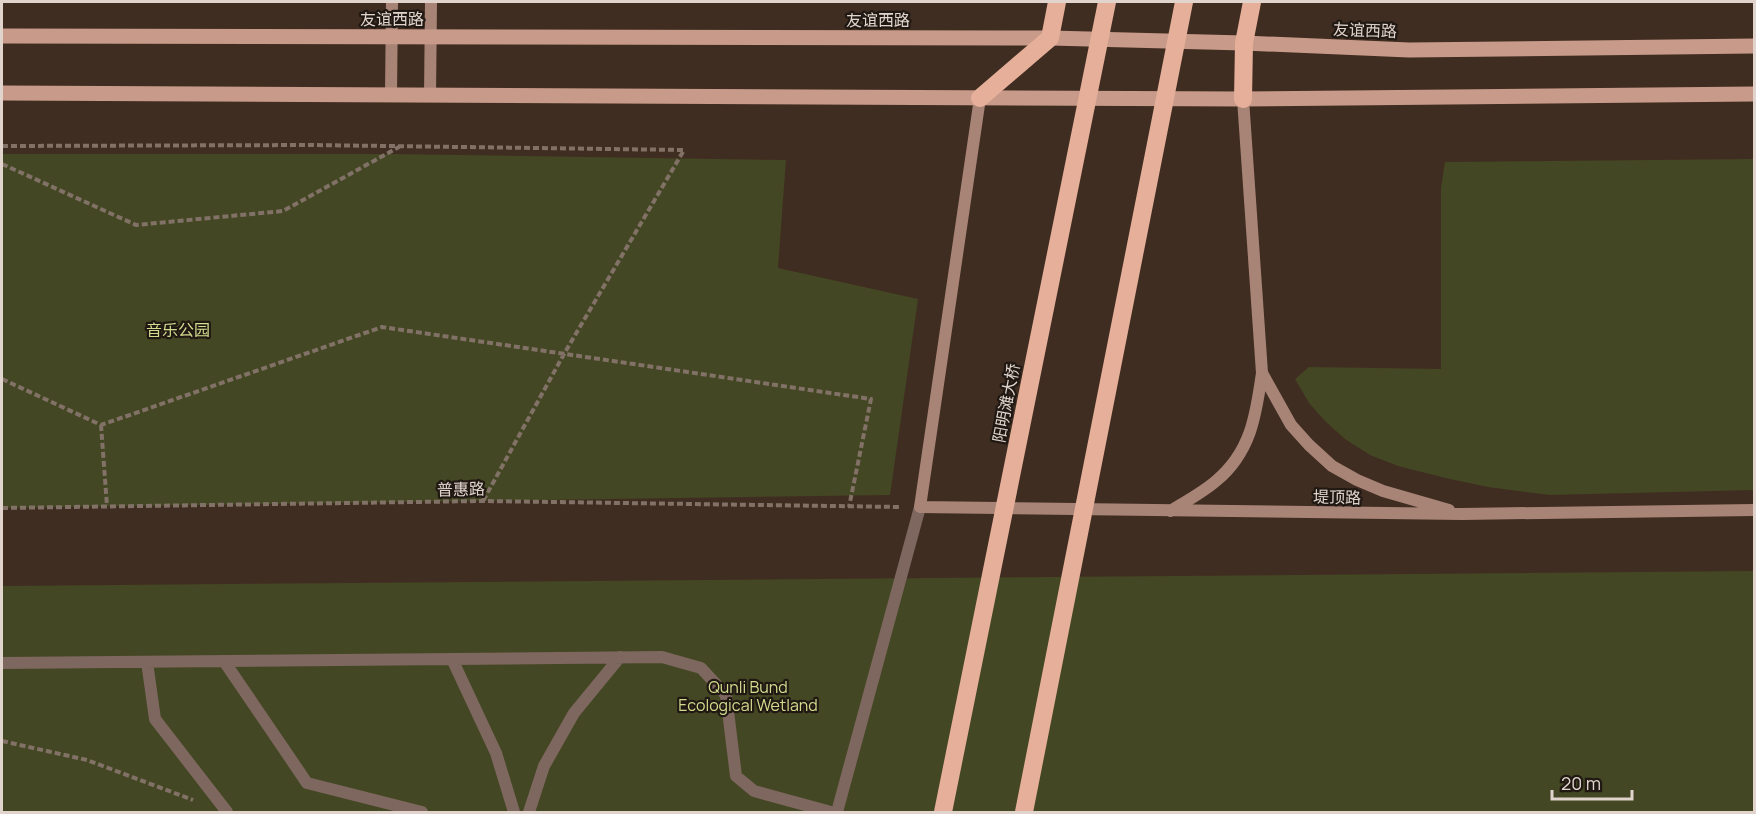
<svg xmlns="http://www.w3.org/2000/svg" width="1756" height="814" viewBox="0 0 1756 814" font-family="Manrope,'Noto Sans SC',sans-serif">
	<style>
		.green { fill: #444723 }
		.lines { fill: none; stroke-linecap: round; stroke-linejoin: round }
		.path { stroke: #817166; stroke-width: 4; stroke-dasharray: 6 3; stroke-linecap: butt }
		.lane { stroke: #7d675f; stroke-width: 12 }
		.secondary { stroke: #a88477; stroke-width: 12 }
		.primary { stroke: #c89a89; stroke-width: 15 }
		.highway { stroke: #e5af9a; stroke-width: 18 }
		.highway-bridge { stroke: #e5af9a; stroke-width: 18 }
		.labels { text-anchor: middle; stroke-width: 4.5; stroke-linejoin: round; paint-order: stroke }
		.street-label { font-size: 16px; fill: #e0d4cc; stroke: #201812 }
		.park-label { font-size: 16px; fill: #d3dc8e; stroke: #201812 }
	</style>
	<rect width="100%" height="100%" fill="#402d21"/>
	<!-- green -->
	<path class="green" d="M 2,154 L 392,154 L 786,160 L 778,268 L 918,299 L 890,495 L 2,508 Z
		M 1754,159 L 1754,490 L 1550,495 L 1488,487 L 1450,479 L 1398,466 L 1370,455 L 1345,439 L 1325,421 L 1309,403 L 1295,379 L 1309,367 L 1441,369 L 1441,188 L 1445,162 Z
		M 1754,571 L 1754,812 L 2,812 L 2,586 Z"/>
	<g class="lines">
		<!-- path -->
		<path class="path" d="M 2,146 L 312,145 L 684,150 L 564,354 L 483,501
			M 2,164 L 136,225 L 283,211 L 399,147
			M 2,379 L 101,425 L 382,327 L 871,399 L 849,507
			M 101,425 L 107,506
			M 2,508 L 483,501 L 901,507
			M 2,741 L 87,760 L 193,800"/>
		<!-- lane -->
		<path class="lane" d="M 452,659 L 496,753 L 514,812
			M 224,661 L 307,783 L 422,812
			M 147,662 L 155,719 L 227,812
			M 2,663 L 662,657 L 701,668 L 726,695 L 736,776 L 754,791 L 831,812
			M 529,812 L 544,766 L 574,713 L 620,657
			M 837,812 L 920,507"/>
		<!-- secondary -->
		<path class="secondary" d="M 391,94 L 392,2
			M 430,96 L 431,2
			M 980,98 L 920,507 L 1462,514 L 1754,510
			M 1243,99 L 1262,373 L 1291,425 L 1309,445 L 1332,466 L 1357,480 L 1383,491 L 1449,510
			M 1170,511 C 1185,502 1202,493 1216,481 C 1251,452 1256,415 1262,373"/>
		<!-- primary -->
		<path class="primary" d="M 2,36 L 1050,38 L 1244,43 L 1409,50 L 1754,46
			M 2,93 L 1243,99 L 1754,94"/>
		<!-- highway -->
		<path class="highway" d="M 980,98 L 1050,38 L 1057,2
			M 1243,99 L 1244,43 L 1252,2"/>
		<!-- highway-bridge -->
		<path class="highway-bridge" d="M 943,812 L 1107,2
			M 1024,812 L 1184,2"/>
	</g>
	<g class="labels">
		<!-- street labels -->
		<g class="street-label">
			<text x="392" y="25">友谊西路</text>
			<text x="878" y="26">友谊西路</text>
			<text transform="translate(1365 30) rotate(2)" y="6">友谊西路</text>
			<text transform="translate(1006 403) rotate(-79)" y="6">阳明滩大桥</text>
			<text transform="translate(461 489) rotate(-1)" y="6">普惠路</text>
			<text transform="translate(1337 497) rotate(1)" y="6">堤顶路</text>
		</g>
		<!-- park labels -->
		<g class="park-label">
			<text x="178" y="336">音乐公园</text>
			<text x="748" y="693">Qunli Bund<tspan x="748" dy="18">Ecological Wetland</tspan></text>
		</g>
	</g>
	<!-- border -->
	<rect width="1756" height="814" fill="none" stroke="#e0d4cc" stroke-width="6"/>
	<!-- scale -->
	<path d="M1552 790v9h80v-9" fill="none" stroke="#e0d4cc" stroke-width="3"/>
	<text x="1561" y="790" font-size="18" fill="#e0d4cc" stroke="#201812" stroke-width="4.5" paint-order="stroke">20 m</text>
</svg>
